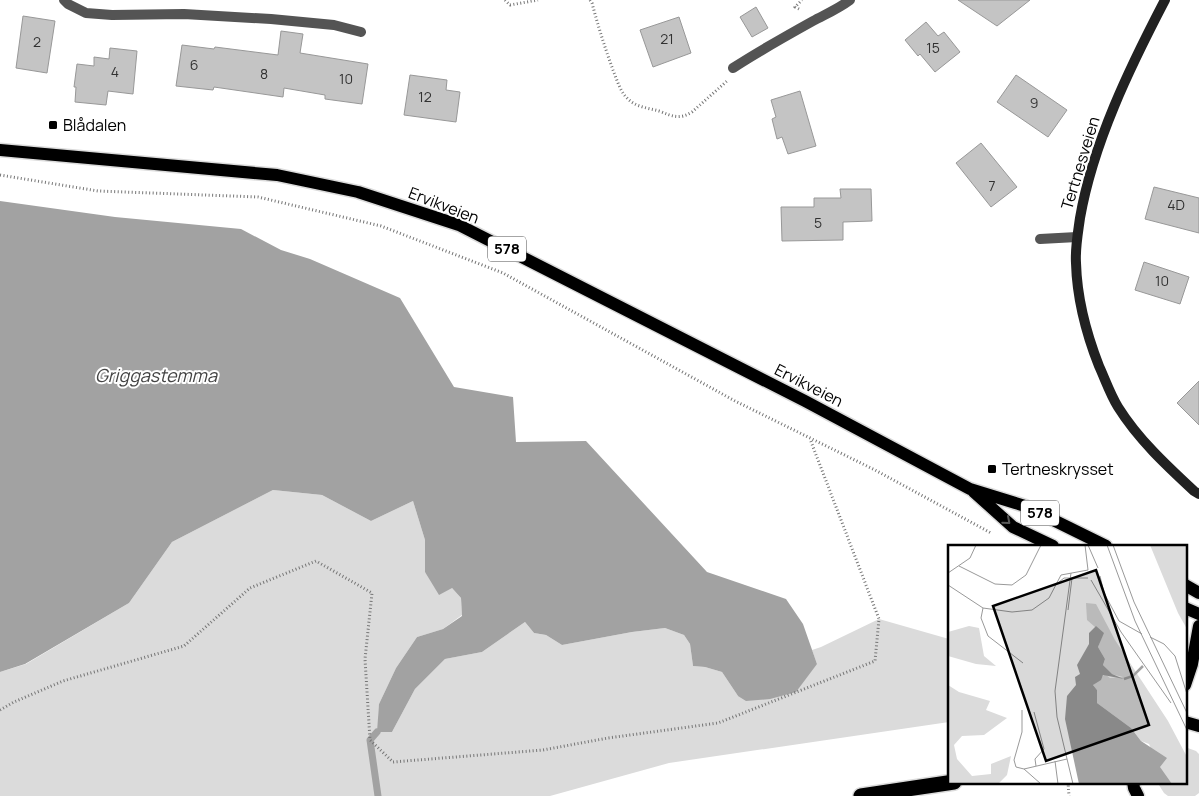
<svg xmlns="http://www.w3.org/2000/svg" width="1199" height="796" viewBox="0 0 1199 796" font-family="Manrope,sans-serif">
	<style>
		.green { fill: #dbdbdb }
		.water { fill: #a2a2a2 }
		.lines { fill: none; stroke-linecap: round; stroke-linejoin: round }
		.stream { stroke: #a2a2a2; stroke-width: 7 }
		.building { fill: #c4c4c4; stroke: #989898 }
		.primary-casing { stroke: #dbdbdb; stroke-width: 15 }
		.motorway-casing { stroke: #dbdbdb; stroke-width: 18 }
		.path { stroke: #767676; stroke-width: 3; stroke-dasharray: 1 2.5; stroke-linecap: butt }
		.service { stroke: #545454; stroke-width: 10 }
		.minor { stroke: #545454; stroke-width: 10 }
		.secondary { stroke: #212121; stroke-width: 10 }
		.primary { stroke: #000; stroke-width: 12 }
		.motorway { stroke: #000; stroke-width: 15 }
		.oneway { stroke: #595959 }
		.poi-dot { fill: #000; stroke: #fff; stroke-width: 2 }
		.labels { text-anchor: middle; stroke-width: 4; stroke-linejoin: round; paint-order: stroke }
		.number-label { font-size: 14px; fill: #313131 }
		.shield { fill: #fff; stroke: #4c4c4c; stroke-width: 1 }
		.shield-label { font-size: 15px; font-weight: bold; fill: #000 }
		.poi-label { font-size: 16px; fill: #000; stroke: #fff; text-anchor: start }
		.street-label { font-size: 16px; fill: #000; stroke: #fff }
		.water-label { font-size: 18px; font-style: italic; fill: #434343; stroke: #fff }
		.inset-river { fill: none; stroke: #a2a2a2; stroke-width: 2.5 }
		.inset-road { fill: none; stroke: #999; stroke-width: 1 }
		.view { fill: #000; fill-opacity: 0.15; stroke: #000; stroke-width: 2.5 }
		.inset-edge { fill: none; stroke: #000; stroke-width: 2.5 }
	</style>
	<rect width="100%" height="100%" fill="#fff"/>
	<!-- green -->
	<path class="green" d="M 273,490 L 322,495 L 371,521 L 413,501 L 425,540 L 425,572 L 452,588 L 461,598 L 462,615 L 443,629 L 417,637 L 396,668 L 379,704 L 378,732 L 392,732 L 415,689 L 445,659 L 482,652 L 525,622 L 534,633 L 546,635 L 562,645 L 632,632 L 665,628 L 684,635 L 690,644 L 693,666 L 705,667 L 722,672 L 738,696 L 817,664 L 812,650 L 821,647 L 879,619 L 949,639 L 949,722 L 669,763 L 550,796 L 0,796 L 0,672 L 26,664 L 129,603 L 172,542 Z
		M 1185,747 L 1196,751 L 1199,754 L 1199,793 L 1195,796 L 1168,796 L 1164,793 L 1157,782 L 1185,782 Z"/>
	<!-- water -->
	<path class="water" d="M 0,201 L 115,217 L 241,229 L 281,250 L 310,259 L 400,298 L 454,387 L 513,397 L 516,442 L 586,441 L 707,572 L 786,599 L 803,624 L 817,664 L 796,692 L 770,699 L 746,701 L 738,696 L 722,672 L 705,667 L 693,666 L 690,644 L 684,635 L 665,628 L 632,632 L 562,645 L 546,635 L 534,633 L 525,622 L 482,652 L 445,659 L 415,689 L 392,732 L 377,732 L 379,704 L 396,668 L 417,637 L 443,629 L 462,616 L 461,598 L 452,588 L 439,595 L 425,572 L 425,540 L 413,501 L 371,521 L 322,495 L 273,490 L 172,542 L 129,603 L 25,664 L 0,672 Z"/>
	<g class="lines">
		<!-- stream -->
		<path class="stream" d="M 377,732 L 370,740 L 378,796"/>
	</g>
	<!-- building -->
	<path class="building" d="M 958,0 L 1030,0 L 997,26 Z
		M 756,7 L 768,28 L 752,37 L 740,17 Z
		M 23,16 L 55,21 L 47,73 L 16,68 Z
		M 679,17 L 691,53 L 653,67 L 640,30 Z
		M 926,22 L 938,36 L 944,32 L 960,52 L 935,72 L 920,54 L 918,56 L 905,40 Z
		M 281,31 L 303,34 L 300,53 L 368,64 L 362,104 L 325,99 L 325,95 L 284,88 L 283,97 L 214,87 L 213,90 L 176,86 L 182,45 L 214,49 L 215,47 L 278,55 Z
		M 110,48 L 137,51 L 133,94 L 108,91 L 106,105 L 75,102 L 76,87 L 74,87 L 77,64 L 94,66 L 94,57 L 109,59 Z
		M 410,75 L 447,80 L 446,90 L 460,92 L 456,122 L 404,115 Z
		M 1016,75 L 1067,110 L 1048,137 L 997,102 Z
		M 800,91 L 816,146 L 788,154 L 782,137 L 777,139 L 772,119 L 776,117 L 771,100 Z
		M 981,143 L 1017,187 L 991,207 L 956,163 Z
		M 1154,187 L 1199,198 L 1199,233 L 1145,219 Z
		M 840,189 L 871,189 L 872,221 L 843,222 L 843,240 L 782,241 L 781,207 L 814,207 L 814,198 L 841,198 Z
		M 1144,262 L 1189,277 L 1180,304 L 1135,290 Z
		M 1199,381 L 1199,425 L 1177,403 Z"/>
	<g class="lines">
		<!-- primary casing -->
		<g class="primary-casing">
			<path id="primary" d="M 0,150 L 277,175 L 358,192 L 459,225 L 805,401 L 970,489 L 1025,506 L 1106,546
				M 974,492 L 1013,527 L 1053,546
				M 1185,585 L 1199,593
				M 1185,608 L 1199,614
				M 1185,685 L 1192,664 L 1199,626
				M 1185,722 L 1199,726
				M 1133,782 L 1134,788 L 1138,796"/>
		</g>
		<!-- motorway casing -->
		<g class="motorway-casing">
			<path id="motorway" d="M 861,796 L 954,782"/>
		</g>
		<!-- path -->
		<path class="path" d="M 505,0 L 510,5 L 538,0
			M 590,0 L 592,3 C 598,26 605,48 613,70 C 617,80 620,91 627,98 C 635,107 648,108 659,111 C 672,116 679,120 692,112 L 727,81
			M 799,9 L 795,7 L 802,0
			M 0,175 L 98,191 L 258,197 L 381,226 L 503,273 L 735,401 L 875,470 L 991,533
			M 0,710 L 14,702 L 63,681 L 184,646 L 250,588 L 316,561 L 372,593 L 365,659 L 370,740 L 393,762 L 543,750 L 608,738 L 718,723 L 875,661 L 879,619 L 810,439
			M 1068,782 L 1069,796"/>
		<!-- service -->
		<path class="service" d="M 1040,239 L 1077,237"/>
		<!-- minor -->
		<path class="minor" d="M 64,0 L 68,4 L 86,13 L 112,15 L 184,14 L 271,19 L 334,25 L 361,32
			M 733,68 C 759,51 786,36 813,21 C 826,14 838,9 850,0"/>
		<!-- secondary -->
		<path class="secondary" d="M 1165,0 C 1130,67 1093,143 1080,218 C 1078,233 1075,248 1076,263 C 1077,298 1086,333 1099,366 C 1105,379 1110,394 1118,407 C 1138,439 1166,465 1194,491 L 1199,494"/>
		<!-- primary -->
		<use href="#primary" class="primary"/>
		<!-- motorway -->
		<use href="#motorway" class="motorway"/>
	</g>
	<!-- one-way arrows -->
	<defs><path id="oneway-chevron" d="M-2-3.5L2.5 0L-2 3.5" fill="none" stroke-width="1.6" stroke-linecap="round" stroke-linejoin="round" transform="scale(1.25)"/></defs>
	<use class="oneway" href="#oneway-chevron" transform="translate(1007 521) rotate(41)"/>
	<!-- markers -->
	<g class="poi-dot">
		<rect x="48" y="120" width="10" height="10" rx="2.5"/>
		<rect x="987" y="464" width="10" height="10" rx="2.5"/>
	</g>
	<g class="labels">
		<!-- number labels -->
		<g class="number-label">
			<text x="667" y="44">21</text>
			<text x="37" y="47">2</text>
			<text x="933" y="53">15</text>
			<text x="194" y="70">6</text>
			<text x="115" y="77">4</text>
			<text x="264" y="79">8</text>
			<text x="346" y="84">10</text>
			<text x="425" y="102">12</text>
			<text x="1034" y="108">9</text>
			<text x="992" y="191">7</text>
			<text x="1176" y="210">4D</text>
			<text x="818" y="228">5</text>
			<text x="1162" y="286">10</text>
		</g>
		<!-- shield labels -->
		<g class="shield">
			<rect x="488" y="236.5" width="38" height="25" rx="4"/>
			<rect x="1021" y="500.5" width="38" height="25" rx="4"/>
		</g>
		<g class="shield-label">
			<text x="507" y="254">578</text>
			<text x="1040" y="518">578</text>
		</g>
		<!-- poi labels -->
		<g class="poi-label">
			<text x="63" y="131">Blådalen</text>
			<text x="1002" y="475">Tertneskrysset</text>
		</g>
		<!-- street labels -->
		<g class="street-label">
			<text transform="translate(1080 163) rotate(-73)" y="6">Tertnesveien</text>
			<text transform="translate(444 205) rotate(21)" y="6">Ervikveien</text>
			<text transform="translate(809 385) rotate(27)" y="6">Ervikveien</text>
		</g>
		<!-- water labels -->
		<g class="water-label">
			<text x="156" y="382">Griggastemma</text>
		</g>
	</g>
	<!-- overview -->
	<g transform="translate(948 545)">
		<rect width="239" height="239" fill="#fff"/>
		<path d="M 202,0 L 239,0 L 239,84 L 230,68 ZM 138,58 L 148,59 L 167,95 L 220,176 L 238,210 L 239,239 L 224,239 L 214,228 L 201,199 L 193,196 L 183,183 L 149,158 L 149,145 L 145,140 L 157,129 L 162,133 L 175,132 L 163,129 L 155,120 L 157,114 L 150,102 L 155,89 L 139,75 ZM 21,81 L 31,83 L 36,111 L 48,121 L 28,119 L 0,111 L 0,87 ZM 0,140 L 11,147 L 42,156 L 38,165 L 59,173 L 36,190 L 14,191 L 6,200 L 9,214 L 24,231 L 43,229 L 43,219 L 63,211 L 59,230 L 50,239 L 0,239 Z" fill="#dbdbdb"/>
		<path d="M 148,81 L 156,88 L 150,102 L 157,114 L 155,120 L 164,129 L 176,134 L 155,130 L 153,135 L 145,140 L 149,145 L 149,158 L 183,183 L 193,196 L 219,213 L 212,222 L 224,239 L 131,239 L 117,174 L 119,151 L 128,140 L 127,132 L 132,129 L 129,120 L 141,99 L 141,88 Z" fill="#a2a2a2"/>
		<path class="inset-river" d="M 176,134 L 185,131 L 195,121"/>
		<path class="inset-road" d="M 140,0 L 150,23M 159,0 L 187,76 L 239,185M 165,0 L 186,57 L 239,168M 11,21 L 47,39 L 64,40 L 78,30 L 93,0M 0,28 L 22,13 L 28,0M 123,28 L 107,146 L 109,172 L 125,239M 152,31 L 156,48 L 171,76 L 194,89M 143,35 L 173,87 L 223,158M 111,37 L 116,33 L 140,33M 0,40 L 35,63 L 64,67 L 84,65 L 101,53 L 113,30 L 140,25 L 137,0M 35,63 L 33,73 L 40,91 L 75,118M 120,65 L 124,33M 202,92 L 216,99 L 227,111 L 239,149M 74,165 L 74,187 L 66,215 L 68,222 L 76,224 L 119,214M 86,167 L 96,204 L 87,214 L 88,221M 107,216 L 110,239M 76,224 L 93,239"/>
		<path class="view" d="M 148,25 L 201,180 L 98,216 L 45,61 Z"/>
		<rect width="239" height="239" class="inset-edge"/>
	</g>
</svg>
